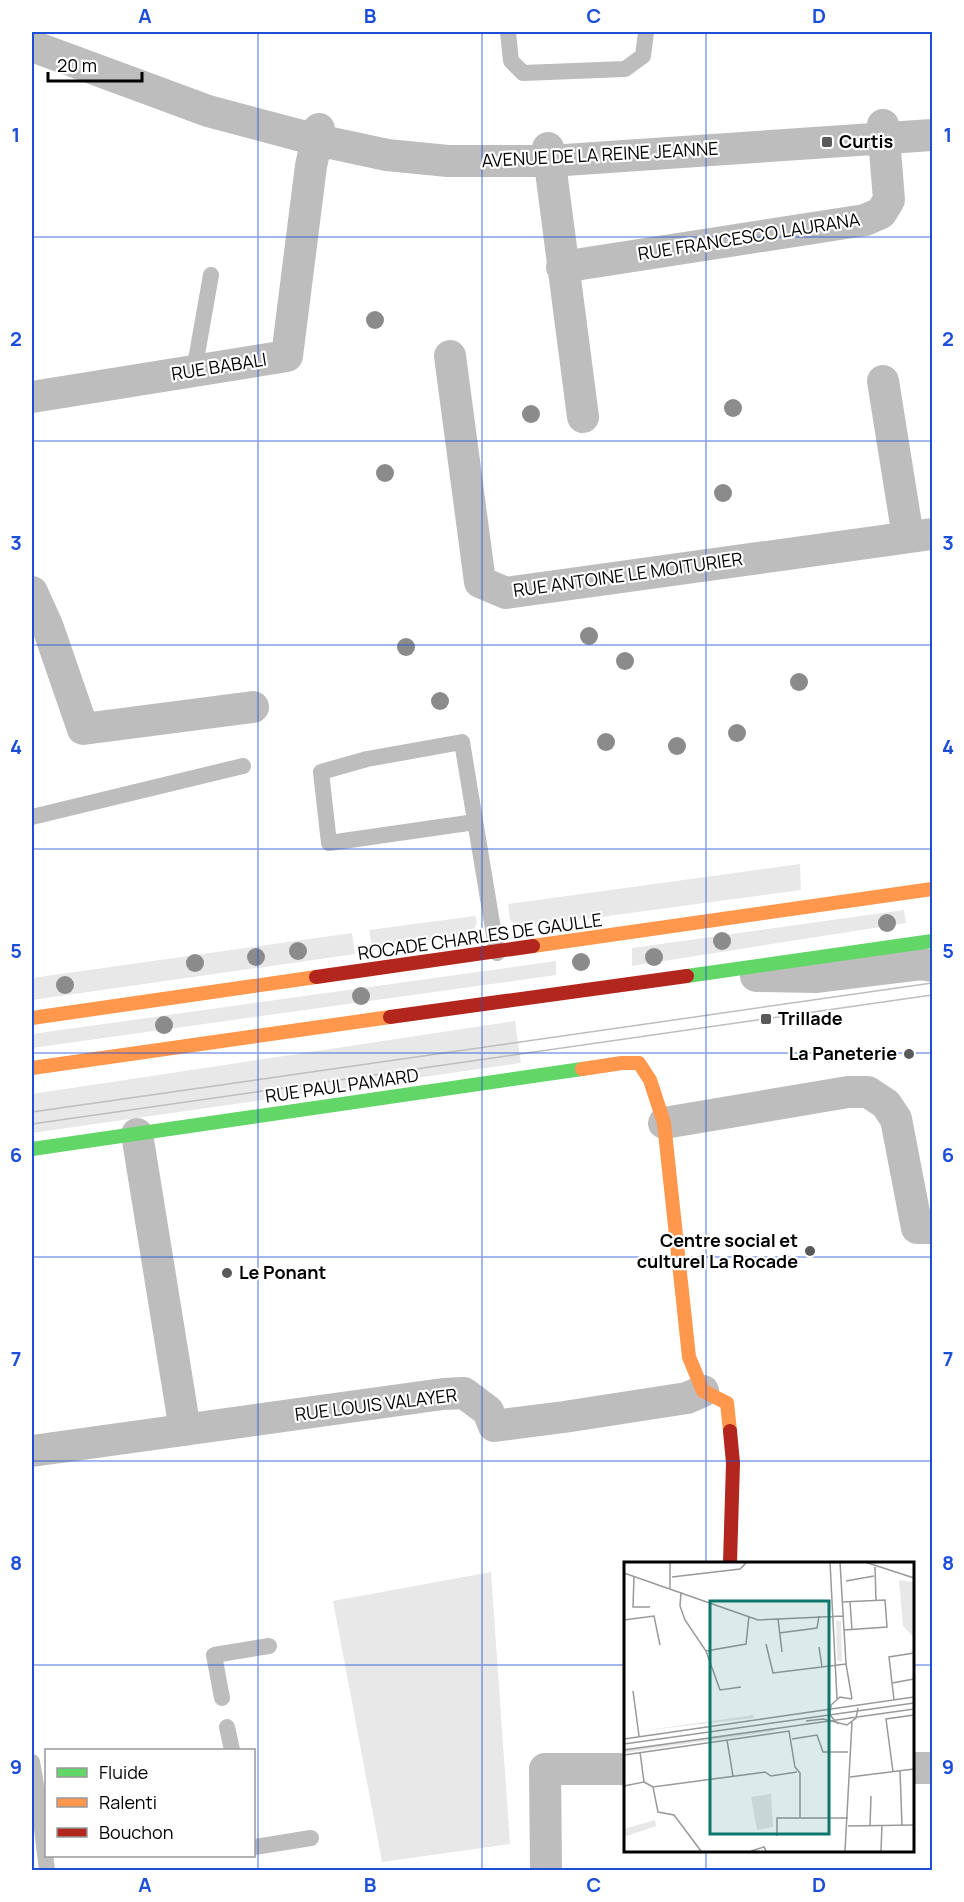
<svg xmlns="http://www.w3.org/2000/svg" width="964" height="1902" viewBox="0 0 964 1902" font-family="Manrope,sans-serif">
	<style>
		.green { fill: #e8e8e8 }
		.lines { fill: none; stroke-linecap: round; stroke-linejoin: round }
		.lane { stroke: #bdbdbd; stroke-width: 16 }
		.street { stroke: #bdbdbd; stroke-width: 32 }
		.fast { stroke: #63d668; stroke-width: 14 }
		.slow { stroke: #ff974d; stroke-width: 14 }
		.jam { stroke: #b3261e; stroke-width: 14 }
		.tram { stroke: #bdbdbd; stroke-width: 1.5 }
		.tree { fill: #8b8b8b }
		.grid { fill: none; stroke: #1d4ed8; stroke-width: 1.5; stroke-opacity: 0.55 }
		.poi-dot { fill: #595959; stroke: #fff; stroke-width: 2 }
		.labels { text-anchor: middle; stroke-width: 4.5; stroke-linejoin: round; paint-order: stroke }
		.poi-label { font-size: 18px; font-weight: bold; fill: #000; stroke: #fff; text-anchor: start }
		.street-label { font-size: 18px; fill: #000; stroke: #fff }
		.inset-road { fill: none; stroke: #999; stroke-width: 1.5 }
		.view { fill: #0f766e; fill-opacity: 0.15; stroke: #0f766e; stroke-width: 3 }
		.inset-edge { fill: none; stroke: #000; stroke-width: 3 }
		.neatline { fill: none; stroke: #1d4ed8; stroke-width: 2 }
		.grid-label { font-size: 20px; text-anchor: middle; font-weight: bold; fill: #1d4ed8 }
	</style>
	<rect width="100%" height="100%" fill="#fff"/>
	<!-- green -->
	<path class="green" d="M 800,864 L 801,890 L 519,928 L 510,920 L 508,904 Z
		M 904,910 L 906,923 L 632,966 L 632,948 Z
		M 475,916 L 477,922 L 472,934 L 373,950 L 369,930 Z
		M 352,933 L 355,954 L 32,1000 L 32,978 Z
		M 556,961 L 556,975 L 32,1048 L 32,1034 Z
		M 515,1021 L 521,1063 L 32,1133 L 32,1094 Z
		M 491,1572 L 510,1844 L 382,1862 L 333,1601 Z"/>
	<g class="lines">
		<!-- lane -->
		<path class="lane" d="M 508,32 L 511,61 L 523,73 L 625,69 L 643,56 L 646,32
			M 194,371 L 211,275
			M 32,817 L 243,766
			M 475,822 L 329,843 L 321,772 L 367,759 L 462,742 L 497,953
			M 222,1698 L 214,1655 L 269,1646
			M 227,1727 L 232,1750
			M 32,1762 L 38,1796
			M 46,1795 L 38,1796 L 47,1870
			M 254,1847 L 311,1838"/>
		<!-- street -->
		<path class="street" d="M 32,46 L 208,111 L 317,140 L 387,155 L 448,161 L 550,161 L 932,135
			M 548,148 L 583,417
			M 562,267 L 865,220 L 881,213 L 889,200 L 883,125
			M 450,356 L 480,582 L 506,593 L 932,534
			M 883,381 L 908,537
			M 32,397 L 287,356 L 311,166 L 319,129
			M 32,592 L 47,625 L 83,729 L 253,707
			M 756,976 L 815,977 L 921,964 L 932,966
			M 664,1123 L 848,1092 L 868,1092 L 886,1104 L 896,1119 L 917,1228 L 932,1228
			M 137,1134 L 185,1430
			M 32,1451 L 443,1394 L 464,1393 L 488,1411 L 494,1426 L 564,1417 L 687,1398 L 703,1391
			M 912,1768 L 932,1768
			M 546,1870 L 545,1769 L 625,1769"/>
		<!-- fast -->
		<path class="fast" d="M 687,976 L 932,941
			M 32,1149 L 582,1069"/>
		<!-- slow -->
		<path class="slow" d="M 533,946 L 932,889
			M 32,1018 L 316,977
			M 32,1068 L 390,1017
			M 582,1069 L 622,1063 L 639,1063 L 650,1080 L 664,1123 L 689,1357 L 703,1391 L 727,1403 L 730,1431"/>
		<!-- jam -->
		<path class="jam" d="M 316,977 L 533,946
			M 390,1017 L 687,976
			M 730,1431 L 733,1463 L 730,1563"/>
		<!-- tram -->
		<path class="tram" d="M 32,1112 L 932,983
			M 32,1124 L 932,995"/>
	</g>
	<!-- trees -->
	<g class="tree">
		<circle cx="375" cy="320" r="9"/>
		<circle cx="733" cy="408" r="9"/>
		<circle cx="531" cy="414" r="9"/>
		<circle cx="385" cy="473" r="9"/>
		<circle cx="723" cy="493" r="9"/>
		<circle cx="589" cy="636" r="9"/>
		<circle cx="406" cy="647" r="9"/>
		<circle cx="625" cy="661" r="9"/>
		<circle cx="799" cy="682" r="9"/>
		<circle cx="440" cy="701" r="9"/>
		<circle cx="737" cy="733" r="9"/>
		<circle cx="606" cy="742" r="9"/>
		<circle cx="677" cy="746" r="9"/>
		<circle cx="887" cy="923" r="9"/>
		<circle cx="722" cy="941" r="9"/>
		<circle cx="298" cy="951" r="9"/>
		<circle cx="256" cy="957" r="9"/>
		<circle cx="654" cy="957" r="9"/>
		<circle cx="581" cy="962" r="9"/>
		<circle cx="195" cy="963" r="9"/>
		<circle cx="65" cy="985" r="9"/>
		<circle cx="361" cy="996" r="9"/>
		<circle cx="164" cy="1025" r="9"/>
	</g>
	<!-- grid -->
	<path class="grid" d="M 258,32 L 258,1870M 482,32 L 482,1870M 706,32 L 706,1563M 32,237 L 932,237M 32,441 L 932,441M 32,645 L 932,645M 32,849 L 932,849M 32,1053 L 932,1053M 32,1257 L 932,1257M 32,1461 L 932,1461M 32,1665 L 625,1665M 912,1665 L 932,1665M 706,1850 L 706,1870"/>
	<!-- markers -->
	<g class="poi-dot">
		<rect x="821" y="136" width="12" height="12" rx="3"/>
		<rect x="760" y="1013" width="12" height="12" rx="3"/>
		<circle cx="909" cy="1054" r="6"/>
		<circle cx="810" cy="1251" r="6"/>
		<circle cx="227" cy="1273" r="6"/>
	</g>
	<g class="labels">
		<!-- poi labels -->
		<g class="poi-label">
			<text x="839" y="148">Curtis</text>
			<text x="778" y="1025">Trillade</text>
			<text x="897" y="1060" text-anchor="end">La Paneterie</text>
			<text x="798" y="1247" text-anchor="end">Centre social et<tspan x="798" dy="21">culturel La Rocade</tspan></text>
			<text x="239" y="1279">Le Ponant</text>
		</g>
		<!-- street labels -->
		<g class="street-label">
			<text transform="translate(600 155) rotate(-3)" y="6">AVENUE DE LA REINE JEANNE</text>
			<text transform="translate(749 237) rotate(-9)" y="6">RUE FRANCESCO LAURANA</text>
			<text transform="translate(219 367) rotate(-9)" y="6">RUE BABALI</text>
			<text transform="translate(628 575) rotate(-8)" y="6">RUE ANTOINE LE MOITURIER</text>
			<text transform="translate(480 937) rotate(-8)" y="6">ROCADE CHARLES DE GAULLE</text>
			<text transform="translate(342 1086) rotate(-8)" y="6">RUE PAUL PAMARD</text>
			<text transform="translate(376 1405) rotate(-7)" y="6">RUE LOUIS VALAYER</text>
		</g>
	</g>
	<!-- overview -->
	<g transform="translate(624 1562)">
		<rect width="290" height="290" fill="#fff"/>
		<path d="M 275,18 L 289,20 L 289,75 L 279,64 ZM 212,58 L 217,59 L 218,100 L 213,98 ZM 130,153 L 130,156 L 16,169 ZM 150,166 L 150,169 L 0,191 L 0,187 ZM 147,232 L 149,265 L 133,268 L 127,235 ZM 31,258 L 32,264 L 0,275 L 0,267 Z" fill="#e8e8e8"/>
		<path class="inset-road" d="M 46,0 L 46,27M 206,0 L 213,137M 216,0 L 222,102 L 228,137M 241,0 L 290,16M 251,5 L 252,39M 0,11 L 134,58 L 219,54M 10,14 L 9,45 L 26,45M 48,15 L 116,7 L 123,0M 222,19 L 250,14M 57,30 L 56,44 L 61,58 L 82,89 L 96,128 L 117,125M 218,40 L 261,38 L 263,65 L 220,68M 226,40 L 228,68M 154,57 L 158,90M 0,58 L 30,54 L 36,83M 155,71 L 193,66 L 195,54M 142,82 L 149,111 L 222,102M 195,85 L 198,105M 82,89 L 122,82 L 125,54M 268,121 L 290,117M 9,129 L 15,174M 270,138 L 265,95 L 290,91M 182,159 L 199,157 L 223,163 L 232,156 L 234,146M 214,162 L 206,153 L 207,143 L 216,135 L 228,137M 0,177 L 290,135M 168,177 L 193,173 L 199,190 L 224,190M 103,178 L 109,214M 0,182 L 290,141M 0,188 L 290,147M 0,193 L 165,169 L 171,205 L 176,211 L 176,256M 276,209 L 278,263M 269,210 L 262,157 L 290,153M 226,215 L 290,207M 20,220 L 29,225 L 141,210 L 147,214 L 173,210M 0,224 L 20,220 L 16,190M 29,225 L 34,250 L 50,253 L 77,289M 224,264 L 290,263M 246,264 L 247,234M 153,274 L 153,256 L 224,256M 127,289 L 140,285 L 142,289M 221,289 L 228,160M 257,289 L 258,263"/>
		<path class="view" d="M 86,39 L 205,39 L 205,272 L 86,272 Z"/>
		<rect width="290" height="290" class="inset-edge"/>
	</g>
	<!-- border -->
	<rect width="964" height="1902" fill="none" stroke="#ffffff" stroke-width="66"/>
	<!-- legend -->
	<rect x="45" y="1749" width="210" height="108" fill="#ffffff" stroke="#999999" stroke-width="1.5"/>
	<rect x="57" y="1768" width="30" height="9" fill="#63d668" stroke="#999999" stroke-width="1.5"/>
	<text x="99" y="1779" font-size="18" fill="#000000">Fluide</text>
	<rect x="57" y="1798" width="30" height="9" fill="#ff974d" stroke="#999999" stroke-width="1.5"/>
	<text x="99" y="1809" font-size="18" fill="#000000">Ralenti</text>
	<rect x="57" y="1828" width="30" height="9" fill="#b3261e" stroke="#999999" stroke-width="1.5"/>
	<text x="99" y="1839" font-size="18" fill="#000000">Bouchon</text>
	<!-- scale -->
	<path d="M48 72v9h94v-9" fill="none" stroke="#000000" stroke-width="3"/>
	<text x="57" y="72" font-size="18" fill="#000000" stroke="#ffffff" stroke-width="4.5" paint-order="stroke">20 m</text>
	<rect x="33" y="33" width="898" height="1836" class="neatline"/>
	<g class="grid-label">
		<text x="145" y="23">A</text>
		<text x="370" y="23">B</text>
		<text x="594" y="23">C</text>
		<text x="819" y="23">D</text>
		<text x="16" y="142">1</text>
		<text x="948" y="142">1</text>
		<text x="16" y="346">2</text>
		<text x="948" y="346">2</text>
		<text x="16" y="550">3</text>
		<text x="948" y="550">3</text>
		<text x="16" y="754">4</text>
		<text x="948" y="754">4</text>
		<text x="16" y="958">5</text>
		<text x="948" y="958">5</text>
		<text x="16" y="1162">6</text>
		<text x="948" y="1162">6</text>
		<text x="16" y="1366">7</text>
		<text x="948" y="1366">7</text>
		<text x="16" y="1570">8</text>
		<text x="948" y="1570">8</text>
		<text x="16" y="1774">9</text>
		<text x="948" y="1774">9</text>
		<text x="145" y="1892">A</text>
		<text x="370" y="1892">B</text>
		<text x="594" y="1892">C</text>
		<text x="819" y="1892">D</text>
	</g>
</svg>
